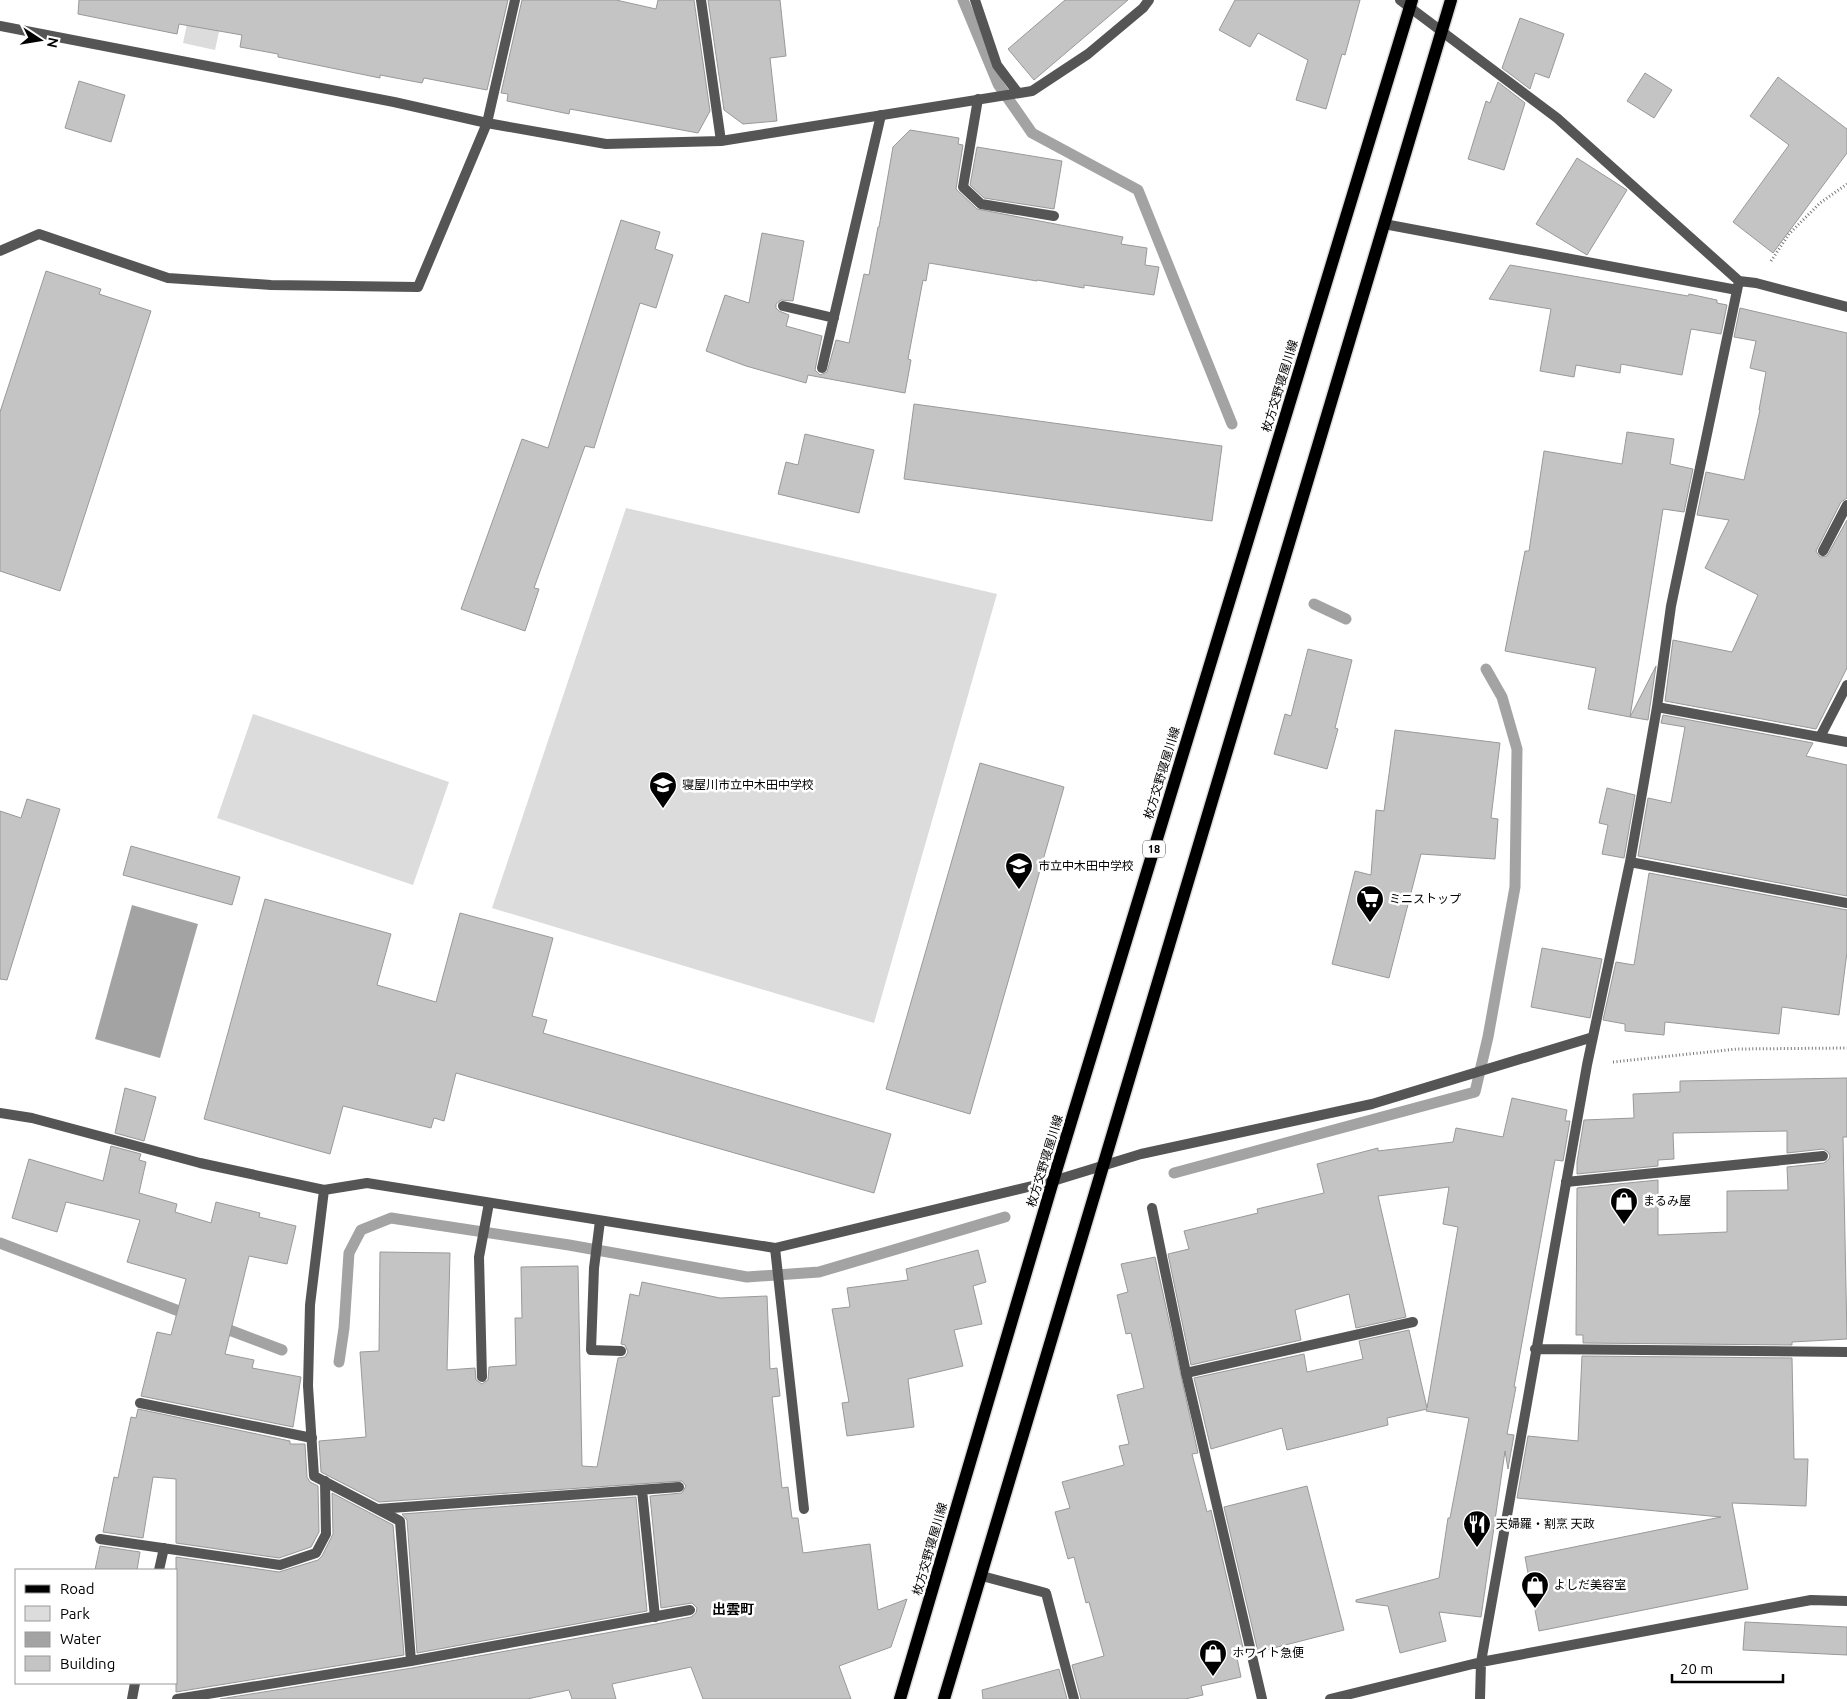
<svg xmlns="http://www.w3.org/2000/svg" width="1847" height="1699" viewBox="0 0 1847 1699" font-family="Ubuntu,'Noto Sans JP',sans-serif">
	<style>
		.green { fill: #dcdcdc }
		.water { fill: #a3a3a3 }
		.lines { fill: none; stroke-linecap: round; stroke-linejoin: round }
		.stream { stroke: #a3a3a3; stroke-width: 11 }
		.building { fill: #c4c4c4; stroke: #999 }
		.primary-casing { stroke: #dbdbdb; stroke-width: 15 }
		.path { stroke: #777; stroke-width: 3; stroke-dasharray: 1 2.5; stroke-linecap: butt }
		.lane { stroke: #555; stroke-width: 10 }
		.street { stroke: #555; stroke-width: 10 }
		.primary { stroke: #000; stroke-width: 12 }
		.labels { text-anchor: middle; stroke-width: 5; stroke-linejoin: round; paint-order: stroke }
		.shield { fill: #fff; stroke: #4c4c4c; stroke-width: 1 }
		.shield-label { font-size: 11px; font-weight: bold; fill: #000 }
		.street-label { font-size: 12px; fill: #000; stroke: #fff }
		.poi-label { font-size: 12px; fill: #000; stroke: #fff; text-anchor: start }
		.neighbourhood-label { font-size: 14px; font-weight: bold; fill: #000; stroke: #fff }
	</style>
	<rect width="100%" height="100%" fill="#fff"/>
	<!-- green -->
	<path class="green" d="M 192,0 L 226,0 L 215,50 L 183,43 Z
		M 626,508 L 997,594 L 874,1023 L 492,908 Z
		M 253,714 L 449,782 L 413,885 L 217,818 Z"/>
	<!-- water -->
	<path class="water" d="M 132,905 L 198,924 L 160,1058 L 95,1039 Z"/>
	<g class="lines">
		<!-- stream -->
		<path class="stream" d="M 963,0 L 998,84 L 1032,133 L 1138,190 L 1232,424
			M 1314,604 L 1346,619
			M 1174,1173 L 1475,1092 L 1488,1037 L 1515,887 L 1517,749 L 1502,697 L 1486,669
			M 0,1243 L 192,1316
			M 216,1325 L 282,1350
			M 339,1362 L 344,1328 L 349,1253 L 361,1230 L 391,1218 L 569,1245 L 747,1277 L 819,1272 L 1005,1217"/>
	</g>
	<!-- building -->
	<path class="building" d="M 79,0 L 508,0 L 487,90 L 424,78 L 422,83 L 380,75 L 380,78 L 278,57 L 278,54 L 240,47 L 242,35 L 179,24 L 177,34 L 78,14 Z
		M 522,0 L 616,0 L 656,9 L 658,0 L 694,0 L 710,111 L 698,133 L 570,109 L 569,114 L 507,101 L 508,94 L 501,93 Z
		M 708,0 L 780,0 L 786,56 L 770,58 L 777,121 L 743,124 L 724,110 Z
		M 1065,0 L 1128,0 L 1034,80 L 1008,49 Z
		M 1235,0 L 1360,0 L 1345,55 L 1342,54 L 1326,109 L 1296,100 L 1308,60 L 1258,33 L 1250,47 L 1219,30 Z
		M 1520,18 L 1564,34 L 1549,78 L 1535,73 L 1530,89 L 1502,68 Z
		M 1645,73 L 1672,90 L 1654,118 L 1627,101 Z
		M 1778,77 L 1847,129 L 1847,153 L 1773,253 L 1733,222 L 1789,145 L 1750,116 Z
		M 79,81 L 125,95 L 111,142 L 65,128 Z
		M 1498,82 L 1525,103 L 1504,170 L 1468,159 L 1486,101 L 1490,103 Z
		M 910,130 L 959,138 L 958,144 L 963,145 L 956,189 L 977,209 L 1123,237 L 1121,244 L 1147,248 L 1145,265 L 1159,267 L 1154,295 L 1084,285 L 1084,288 L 1037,280 L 1037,281 L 929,263 L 926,281 L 923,280 L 908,359 L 911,360 L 905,393 L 808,375 L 806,383 L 746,366 L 706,351 L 725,295 L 749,303 L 762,233 L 804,241 L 793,301 L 781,300 L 776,304 L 776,308 L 779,311 L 789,315 L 786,326 L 822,336 L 815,370 L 820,375 L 827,372 L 836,340 L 849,343 L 864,274 L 869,275 L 878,227 L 879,227 L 893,147 Z
		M 977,147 L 1062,161 L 1054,209 L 984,198 L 970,185 Z
		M 1577,158 L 1627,190 L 1587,255 L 1536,224 Z
		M 621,220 L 660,232 L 655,249 L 673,255 L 656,308 L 640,303 L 594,448 L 585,446 L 534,588 L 539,589 L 525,631 L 461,609 L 522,439 L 548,448 Z
		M 1510,265 L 1688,296 L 1689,294 L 1717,300 L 1717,303 L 1727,305 L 1721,334 L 1691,329 L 1682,375 L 1621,364 L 1620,373 L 1576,365 L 1574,377 L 1540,371 L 1551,309 L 1489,299 Z
		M 46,271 L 101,289 L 99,294 L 151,311 L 60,591 L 0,571 L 0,412 Z
		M 1740,308 L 1847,333 L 1847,498 L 1841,502 L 1816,551 L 1820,557 L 1827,556 L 1847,520 L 1847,668 L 1816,729 L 1665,701 L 1673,640 L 1732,652 L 1758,595 L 1705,568 L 1729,520 L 1697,515 L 1706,472 L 1744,480 L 1760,410 L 1759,410 L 1766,372 L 1750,368 L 1756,341 L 1734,337 Z
		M 914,404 L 1222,446 L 1212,521 L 904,479 Z
		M 1627,432 L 1674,439 L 1670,464 L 1693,469 L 1684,512 L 1663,509 L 1630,717 L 1588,709 L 1596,668 L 1505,651 L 1525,551 L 1529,551 L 1544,451 L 1622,464 Z
		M 805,434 L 874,450 L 859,513 L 778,494 L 786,462 L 798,465 Z
		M 1308,649 L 1352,660 L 1335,728 L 1338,729 L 1327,769 L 1274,754 L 1285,714 L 1291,716 Z
		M 1656,666 L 1648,720 L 1630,717 Z
		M 1663,715 L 1813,743 L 1806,756 L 1847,765 L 1847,896 L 1638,856 L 1648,798 L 1671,803 L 1685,727 L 1661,723 Z
		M 1395,730 L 1500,743 L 1491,818 L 1498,819 L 1495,859 L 1421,854 L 1389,978 L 1332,964 L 1355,871 L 1371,875 L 1376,810 L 1384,811 Z
		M 980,763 L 1064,787 L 970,1114 L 886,1089 Z
		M 1607,788 L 1635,795 L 1624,858 L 1602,854 L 1608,825 L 1599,823 Z
		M 27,799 L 60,809 L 7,980 L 0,979 L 0,811 L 21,818 Z
		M 131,846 L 240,877 L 232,905 L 123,875 Z
		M 1649,873 L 1847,910 L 1847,952 L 1839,1015 L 1782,1007 L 1779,1034 L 1665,1022 L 1664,1035 L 1625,1031 L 1625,1024 L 1603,1020 L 1616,962 L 1634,965 Z
		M 265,899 L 391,934 L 377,985 L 436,1002 L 460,913 L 553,938 L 532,1016 L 547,1020 L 543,1033 L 891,1134 L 874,1193 L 456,1073 L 444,1121 L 434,1118 L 431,1128 L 343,1106 L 330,1154 L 204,1119 Z
		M 1542,948 L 1602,959 L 1590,1018 L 1531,1007 Z
		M 1847,1078 L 1847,1137 L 1843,1137 L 1847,1339 L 1792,1342 L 1792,1345 L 1583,1343 L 1583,1335 L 1576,1335 L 1577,1188 L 1658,1180 L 1658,1235 L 1727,1232 L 1727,1191 L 1788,1190 L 1787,1167 L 1824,1163 L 1829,1159 L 1830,1156 L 1828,1152 L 1823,1149 L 1787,1153 L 1787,1131 L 1673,1133 L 1674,1159 L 1658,1160 L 1658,1166 L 1577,1174 L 1577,1162 L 1584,1120 L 1634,1118 L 1633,1094 L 1680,1092 L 1680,1081 Z
		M 125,1088 L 156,1097 L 144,1141 L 115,1133 Z
		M 1512,1098 L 1567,1110 L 1565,1121 L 1570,1121 L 1563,1161 L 1555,1160 L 1514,1387 L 1516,1387 L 1507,1434 L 1514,1435 L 1508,1469 L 1505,1451 L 1481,1617 L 1439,1612 L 1446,1641 L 1400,1653 L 1388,1606 L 1356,1602 L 1356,1600 L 1439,1578 L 1448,1518 L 1450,1518 L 1469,1418 L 1426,1411 L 1427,1409 L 1387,1418 L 1388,1425 L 1287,1450 L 1282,1428 L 1211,1449 L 1194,1378 L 1304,1354 L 1307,1372 L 1363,1359 L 1359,1341 L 1409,1330 L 1427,1408 L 1458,1227 L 1443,1224 L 1449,1187 L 1378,1196 L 1406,1317 L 1356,1328 L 1349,1294 L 1295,1310 L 1301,1340 L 1191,1365 L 1168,1254 L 1189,1249 L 1184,1231 L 1258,1213 L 1257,1209 L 1324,1193 L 1317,1164 L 1378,1148 L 1378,1151 L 1453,1142 L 1456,1128 L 1503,1137 Z
		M 111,1146 L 141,1154 L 139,1160 L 146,1162 L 139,1193 L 177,1204 L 175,1212 L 211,1223 L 216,1202 L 260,1213 L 259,1217 L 296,1226 L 287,1264 L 249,1256 L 225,1354 L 254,1360 L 252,1368 L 301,1377 L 293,1427 L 141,1396 L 157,1332 L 171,1335 L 186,1279 L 127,1262 L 140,1220 L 66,1202 L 57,1232 L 12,1218 L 29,1159 L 103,1181 Z
		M 978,1250 L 986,1282 L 973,1286 L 982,1324 L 954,1330 L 963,1366 L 908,1379 L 914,1427 L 847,1436 L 842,1403 L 849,1402 L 832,1309 L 850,1307 L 847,1288 L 908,1280 L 906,1269 Z
		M 380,1252 L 450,1253 L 447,1370 L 475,1368 L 476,1380 L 482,1384 L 488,1380 L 489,1367 L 516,1365 L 515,1318 L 522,1318 L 521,1267 L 578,1266 L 582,1466 L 597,1467 L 618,1358 L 625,1357 L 628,1352 L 625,1345 L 621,1344 L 630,1294 L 639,1296 L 642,1282 L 720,1298 L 767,1296 L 770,1369 L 777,1368 L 780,1396 L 772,1397 L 782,1488 L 788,1487 L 792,1518 L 798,1518 L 803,1553 L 870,1544 L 878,1610 L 907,1599 L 891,1647 L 839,1666 L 851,1699 L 703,1699 L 691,1667 L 612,1684 L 616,1699 L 572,1699 L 569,1690 L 527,1699 L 220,1699 L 412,1668 L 656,1624 L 691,1617 L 696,1613 L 697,1608 L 692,1603 L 661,1608 L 650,1496 L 682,1493 L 686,1486 L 682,1481 L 379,1502 L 321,1472 L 319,1441 L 366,1437 L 360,1352 L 379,1351 Z
		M 1155,1257 L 1198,1453 L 1192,1454 L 1207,1512 L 1211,1510 L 1245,1656 L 1237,1658 L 1241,1677 L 1201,1686 L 1203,1695 L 1185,1699 L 1081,1699 L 1072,1665 L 1104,1656 L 1089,1602 L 1086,1603 L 1074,1557 L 1068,1559 L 1055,1512 L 1070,1508 L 1062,1482 L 1124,1465 L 1119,1446 L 1129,1444 L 1117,1395 L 1144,1388 L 1131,1333 L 1126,1334 L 1117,1295 L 1128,1292 L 1121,1264 Z
		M 1582,1356 L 1792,1358 L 1794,1459 L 1808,1459 L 1806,1506 L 1732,1503 L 1748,1589 L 1539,1631 L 1525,1557 L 1721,1517 L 1517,1498 L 1528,1436 L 1578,1441 Z
		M 138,1409 L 290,1441 L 290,1444 L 305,1444 L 307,1477 L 310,1482 L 318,1486 L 319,1532 L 311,1547 L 279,1558 L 176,1543 L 176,1479 L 153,1477 L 143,1538 L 103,1532 L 114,1477 L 118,1478 L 131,1417 L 136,1418 Z
		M 1307,1486 L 1344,1630 L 1258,1652 L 1224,1507 Z
		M 332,1493 L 393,1525 L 404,1655 L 176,1692 L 176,1557 L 279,1572 L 318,1560 L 322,1556 L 333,1534 Z
		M 636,1497 L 647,1611 L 417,1653 L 407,1520 L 402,1514 Z
		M 100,1546 L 140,1552 L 137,1570 L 95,1570 Z
		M 1745,1622 L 1847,1627 L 1847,1655 L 1743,1650 Z
		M 1059,1669 L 1067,1699 L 983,1699 L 982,1690 Z"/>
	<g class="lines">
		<!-- primary casing -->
		<g class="primary-casing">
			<path id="primary" d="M 900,1699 L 1053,1181 L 1412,0
				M 944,1699 L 1451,0"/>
		</g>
		<!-- path -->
		<path class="path" d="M 1771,261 L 1789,234 L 1820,203 L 1847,184
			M 1613,1062 L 1737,1049 L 1847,1048"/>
		<!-- lane -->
		<path class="lane" d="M 978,99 L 963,187 L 981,204 L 1054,216
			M 1384,224 L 1737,290
			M 783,306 L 834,318
			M 822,368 L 881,115
			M 1566,1182 L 1823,1156
			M 600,1221 L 594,1268 L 591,1350 L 621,1351
			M 775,1248 L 804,1509
			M 1186,1373 L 1413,1322
			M 482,1377 L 479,1257 L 489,1203
			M 140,1403 L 312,1438
			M 642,1490 L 655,1617
			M 378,1509 L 679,1487
			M 100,1539 L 280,1565 L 316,1553 L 326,1534 L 325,1481
			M 159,1570 L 164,1548
			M 982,1576 L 1046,1593 L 1074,1699
			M 132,1699 L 135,1683"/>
		<!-- street -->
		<path class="street" d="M 701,0 L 721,141
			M 975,0 L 997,65 L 1018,93
			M 1400,0 L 1557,118 L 1739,281 L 1671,606 L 1657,707 L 1630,862 L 1587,1065 L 1481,1662 L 1480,1699
			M 0,26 L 394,102 L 487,123 L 606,144 L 721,141 L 1032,91 L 1088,54 L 1143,8 L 1149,0
			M 0,251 L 39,234 L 168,278 L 271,285 L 418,287 L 487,123 L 515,0
			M 1739,281 L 1756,283 L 1847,307
			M 1823,551 L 1847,505
			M 1657,707 L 1847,742
			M 1820,737 L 1847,685
			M 1630,862 L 1847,903
			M 0,1113 L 32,1118 L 200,1163 L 324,1190 L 367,1183 L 775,1248 L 1053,1181 L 1141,1154 L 1372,1104 L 1593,1037
			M 324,1190 L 310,1305 L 308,1386 L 314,1476 L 400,1521 L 411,1661
			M 1152,1208 L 1186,1373 L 1262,1699
			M 1535,1349 L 1847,1352
			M 177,1699 L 411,1661 L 690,1610
			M 1330,1699 L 1481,1662 L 1811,1600 L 1847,1601"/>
		<!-- primary -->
		<use href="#primary" class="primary"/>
	</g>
	<!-- icons -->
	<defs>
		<g id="school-pin" transform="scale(1.4375)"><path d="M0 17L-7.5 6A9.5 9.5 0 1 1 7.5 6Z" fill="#000" stroke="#fff"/><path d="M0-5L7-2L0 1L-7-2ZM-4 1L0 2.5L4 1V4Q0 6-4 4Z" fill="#fff"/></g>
		<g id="supermarket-pin" transform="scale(1.4375)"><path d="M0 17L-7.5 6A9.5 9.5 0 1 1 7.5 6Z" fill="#000" stroke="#fff"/><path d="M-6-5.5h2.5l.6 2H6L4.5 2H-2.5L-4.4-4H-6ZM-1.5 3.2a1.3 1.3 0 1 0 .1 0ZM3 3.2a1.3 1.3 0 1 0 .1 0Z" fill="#fff"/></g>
		<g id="shop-pin" transform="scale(1.4375)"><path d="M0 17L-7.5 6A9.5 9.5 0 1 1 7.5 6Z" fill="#000" stroke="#fff"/><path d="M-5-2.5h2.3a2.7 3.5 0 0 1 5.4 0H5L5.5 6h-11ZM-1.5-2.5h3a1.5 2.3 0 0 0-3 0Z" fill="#fff"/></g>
		<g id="restaurant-pin" transform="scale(1.4375)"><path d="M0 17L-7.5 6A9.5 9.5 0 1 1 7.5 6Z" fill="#000" stroke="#fff"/><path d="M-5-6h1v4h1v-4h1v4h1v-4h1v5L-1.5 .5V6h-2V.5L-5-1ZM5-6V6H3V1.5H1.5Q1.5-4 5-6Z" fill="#fff"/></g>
	</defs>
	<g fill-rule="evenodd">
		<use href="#school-pin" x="663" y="785"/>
		<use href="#school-pin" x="1019" y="866"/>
		<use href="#supermarket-pin" x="1370" y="899"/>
		<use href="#shop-pin" x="1624" y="1201"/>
		<use href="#restaurant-pin" x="1477" y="1524"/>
		<use href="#shop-pin" x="1535" y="1585"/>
		<use href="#shop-pin" x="1213" y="1653"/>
	</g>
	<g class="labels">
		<!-- shield labels -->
		<rect class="shield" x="1143" y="840.5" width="22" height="17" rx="4"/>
		<g class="shield-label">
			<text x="1154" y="853">18</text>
		</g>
		<!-- street labels -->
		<g class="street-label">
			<text transform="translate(1280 386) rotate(-73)" y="4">枚方交野寝屋川線</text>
			<text transform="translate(1162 773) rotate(-73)" y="4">枚方交野寝屋川線</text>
			<text transform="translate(1045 1161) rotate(-73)" y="4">枚方交野寝屋川線</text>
			<text transform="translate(930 1549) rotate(-74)" y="4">枚方交野寝屋川線</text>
		</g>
		<!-- poi labels -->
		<g class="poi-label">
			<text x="682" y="789">寝屋川市立中木田中学校</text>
			<text x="1038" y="870">市立中木田中学校</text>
			<text x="1389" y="903">ミニストップ</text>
			<text x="1643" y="1205">まるみ屋</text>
			<text x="1496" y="1528">天婦羅・割烹 天政</text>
			<text x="1554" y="1589">よしだ美容室</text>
			<text x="1232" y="1657">ホワイト急便</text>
		</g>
		<!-- neighbourhood labels -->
		<g class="neighbourhood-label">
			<text x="733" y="1614">出雲町</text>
		</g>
	</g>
	<!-- legend -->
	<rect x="15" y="1569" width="162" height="115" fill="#ffffff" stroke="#999999"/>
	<rect x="25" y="1585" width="25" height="8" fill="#000000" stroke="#999999"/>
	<text x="60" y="1594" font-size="15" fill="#000000">Road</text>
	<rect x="25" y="1606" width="25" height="15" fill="#dcdcdc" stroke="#999999"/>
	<text x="60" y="1619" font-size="15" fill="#000000">Park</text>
	<rect x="25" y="1632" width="25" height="15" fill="#a3a3a3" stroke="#999999"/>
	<text x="60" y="1644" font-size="15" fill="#000000">Water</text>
	<rect x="25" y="1656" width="25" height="15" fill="#c4c4c4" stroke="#999999"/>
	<text x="60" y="1669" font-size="15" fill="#000000">Building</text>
	<!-- north arrow -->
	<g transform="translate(40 40) rotate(102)" stroke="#ffffff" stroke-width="4" paint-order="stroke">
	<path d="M0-4L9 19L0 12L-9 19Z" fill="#000000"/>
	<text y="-8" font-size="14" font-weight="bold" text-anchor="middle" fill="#000000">N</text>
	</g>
	<!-- scale -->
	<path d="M1672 1674v8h111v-8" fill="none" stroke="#000000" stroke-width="2.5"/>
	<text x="1680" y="1674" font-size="15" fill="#000000" stroke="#ffffff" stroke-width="4" paint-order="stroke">20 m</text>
</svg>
